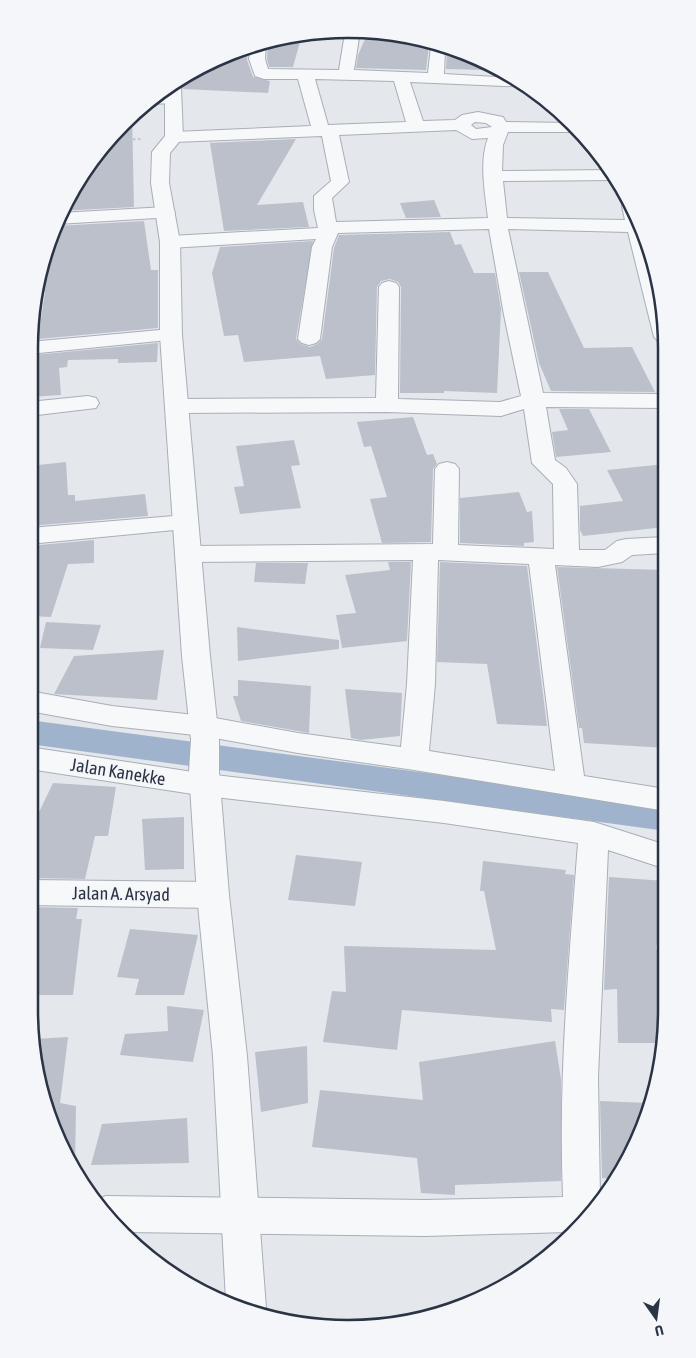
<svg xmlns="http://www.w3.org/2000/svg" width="696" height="1358" viewBox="0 0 696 1358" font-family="'Asap Condensed',sans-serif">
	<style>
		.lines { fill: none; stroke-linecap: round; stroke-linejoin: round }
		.canal { fill: #9fb4cc; fill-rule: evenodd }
		.building { fill: #bbc0ca }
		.minor-casing { stroke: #a9aeb7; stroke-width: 2 }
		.tertiary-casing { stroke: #a9aeb7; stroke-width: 2 }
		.path { stroke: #c2c5cb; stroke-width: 2; stroke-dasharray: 2.5 2.5; stroke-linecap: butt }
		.minor { fill: #f7f8fa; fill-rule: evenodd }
		.tertiary { fill: #f7f8fa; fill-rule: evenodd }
		.labels { text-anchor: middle; stroke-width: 4; stroke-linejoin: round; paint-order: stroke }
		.street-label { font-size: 18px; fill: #2b3445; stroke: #f4f6f9 }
		.rim { fill: none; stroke: #2b3445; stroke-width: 2.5 }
	</style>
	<rect width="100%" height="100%" fill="#e4e7ec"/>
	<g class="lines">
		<!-- canal -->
		<path class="canal" d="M 29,720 L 666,805 L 666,831 L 29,744 Z"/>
	</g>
	<!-- building -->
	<path class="building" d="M 369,30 L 429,46 L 426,70 L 356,68 L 358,55 Z
		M 301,38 L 293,67 L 269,67 L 267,59 L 268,43 Z
		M 249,45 L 247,60 L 253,77 L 270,81 L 268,93 L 183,89 L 180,84 Z
		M 447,50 L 485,61 L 484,70 L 446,69 Z
		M 132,114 L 134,207 L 60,211 L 62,207 Z
		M 296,139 L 257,205 L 303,202 L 309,227 L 224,231 L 210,143 Z
		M 434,200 L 441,217 L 406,218 L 400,203 Z
		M 144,221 L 151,270 L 158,270 L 158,328 L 38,339 L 45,292 L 39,292 L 57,226 Z
		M 450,232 L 455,245 L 461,244 L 474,273 L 495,273 L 501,309 L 497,393 L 444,391 L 444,393 L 400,393 L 401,287 L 398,282 L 390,279 L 381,281 L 377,287 L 375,375 L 326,379 L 320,356 L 244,362 L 238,335 L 224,336 L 212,273 L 220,247 L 313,241 L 296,339 L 301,344 L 310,347 L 317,344 L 322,339 L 334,248 L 339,235 Z
		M 519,272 L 548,272 L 584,348 L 632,347 L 655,392 L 551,391 L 539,363 Z
		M 158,343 L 157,362 L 118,363 L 118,359 L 68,360 L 67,367 L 59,368 L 61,395 L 29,397 L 29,372 L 32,372 L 34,355 Z
		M 559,409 L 589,409 L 611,452 L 556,457 L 552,432 L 568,430 Z
		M 413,417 L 427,455 L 433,454 L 437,464 L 433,469 L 431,542 L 382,543 L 370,499 L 387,497 L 371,446 L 364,447 L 357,422 Z
		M 294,440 L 300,465 L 291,466 L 301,508 L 240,514 L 234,487 L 244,486 L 236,446 Z
		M 66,462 L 68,495 L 75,495 L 75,501 L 145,494 L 148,516 L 29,526 L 29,466 Z
		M 665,464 L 665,527 L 583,536 L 580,530 L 580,506 L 623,501 L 607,470 Z
		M 519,492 L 527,512 L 532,511 L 534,542 L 524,543 L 524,546 L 460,543 L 460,498 Z
		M 94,540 L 94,563 L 68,564 L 51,617 L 29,616 L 29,546 Z
		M 388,562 L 411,562 L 407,641 L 342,648 L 336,615 L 356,613 L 345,575 L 390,570 Z
		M 440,562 L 527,566 L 547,726 L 497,724 L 487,664 L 437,662 Z
		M 256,563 L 308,563 L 305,584 L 254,582 Z
		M 557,567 L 665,570 L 666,748 L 584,743 L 582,728 L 579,728 Z
		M 46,622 L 101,625 L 93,650 L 40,648 Z
		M 237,627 L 339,640 L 339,649 L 238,661 Z
		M 164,650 L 157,700 L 54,694 L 74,656 Z
		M 238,680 L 311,686 L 309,733 L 241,721 L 233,696 L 238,696 Z
		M 345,689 L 402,693 L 400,736 L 361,740 L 351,738 Z
		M 53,783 L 116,787 L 108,836 L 95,836 L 85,879 L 29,878 L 29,833 Z
		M 184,817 L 184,869 L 145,870 L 142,819 Z
		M 296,855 L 362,862 L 355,906 L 288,900 Z
		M 483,861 L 566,870 L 565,874 L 574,875 L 564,1010 L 551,1009 L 552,1022 L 402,1010 L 397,1050 L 323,1042 L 332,991 L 346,992 L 344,946 L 496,950 L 484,891 L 480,891 Z
		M 609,877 L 666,881 L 666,895 L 656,949 L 664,949 L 666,979 L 667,1031 L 663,1043 L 618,1043 L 617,989 L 604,990 Z
		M 29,907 L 78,908 L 76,919 L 82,919 L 73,995 L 29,995 Z
		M 130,929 L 198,935 L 184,995 L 135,995 L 139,979 L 117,977 Z
		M 167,1006 L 204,1010 L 193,1062 L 120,1055 L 125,1034 L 168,1031 Z
		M 68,1037 L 60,1103 L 76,1106 L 75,1167 L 46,1113 L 34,1039 Z
		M 555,1041 L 561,1079 L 561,1181 L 455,1185 L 455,1195 L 421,1193 L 417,1158 L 312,1147 L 320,1090 L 423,1100 L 419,1062 Z
		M 307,1046 L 308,1103 L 261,1112 L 255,1052 Z
		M 600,1101 L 647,1103 L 634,1151 L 614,1179 L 602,1178 Z
		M 187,1118 L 189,1163 L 91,1165 L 102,1124 Z"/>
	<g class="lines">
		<!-- minor casing -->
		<g class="minor-casing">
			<path id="minor" d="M 360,31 L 354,70 L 428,73 L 431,46 L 445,50 L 444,74 L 515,78 L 529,87 L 410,82 L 423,121 L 455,120 L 462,115 L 478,112 L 503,117 L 506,122 L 570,123 L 580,132 L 508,132 L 503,145 L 502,171 L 611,170 L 616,180 L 503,181 L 507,218 L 625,220 L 622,206 L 629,201 L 643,226 L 664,306 L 665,343 L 658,341 L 654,337 L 628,232 L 508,229 L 543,393 L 665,394 L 665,408 L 546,407 L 555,460 L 566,468 L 577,484 L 579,550 L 605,550 L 617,541 L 626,539 L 665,537 L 665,553 L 632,555 L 622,562 L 598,567 L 555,565 L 584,776 L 666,789 L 666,811 L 414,770 L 298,753 L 204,736 L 112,726 L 29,711 L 29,691 L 112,706 L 204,716 L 298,733 L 401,747 L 407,684 L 413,560 L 188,562 L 179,560 L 175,554 L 179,548 L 188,546 L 433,544 L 435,469 L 439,464 L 447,462 L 455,464 L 459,469 L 458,545 L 554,549 L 553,484 L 532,463 L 524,409 L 501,416 L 387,412 L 177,413 L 169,411 L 166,406 L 169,401 L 177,399 L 376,398 L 379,287 L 382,283 L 389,281 L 396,283 L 399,287 L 398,399 L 500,402 L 521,396 L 504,315 L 489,229 L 338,233 L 332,247 L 320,339 L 316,343 L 309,345 L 302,343 L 298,339 L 312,247 L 316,239 L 170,248 L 163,246 L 160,242 L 163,238 L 170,236 L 318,228 L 314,210 L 314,196 L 331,181 L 322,136 L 174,142 L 168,141 L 165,137 L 168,133 L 174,132 L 311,126 L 298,79 L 264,79 L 255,76 L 249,59 L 251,45 L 266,43 L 265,59 L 268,69 L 339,70 L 345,33 ZM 315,79 L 394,81 L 406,122 L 328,125 ZM 475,122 L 486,123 L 492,127 L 476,129 L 471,125 ZM 456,130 L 472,139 L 488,138 C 479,161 485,193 488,218 L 336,222 L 332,198 L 349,182 L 339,135 ZM 438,560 L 529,564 L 555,771 L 429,751 L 435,684 Z
				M 173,94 L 179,95 L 181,99 L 179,103 L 145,104 L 161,95 Z
				M 166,207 L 173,209 L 175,213 L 173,217 L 57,224 L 60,213 Z
				M 171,329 L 178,331 L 182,335 L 178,339 L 29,354 L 29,342 Z
				M 88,396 L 96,398 L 99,403 L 96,408 L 29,416 L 29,402 Z
				M 186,515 L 195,518 L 198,523 L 195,528 L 29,544 L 29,528 Z
				M 29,747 L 206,774 L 444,801 L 594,822 L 666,845 L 666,869 L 608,850 L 598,1077 L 600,1198 L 574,1236 L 570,1236 L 568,1232 L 425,1236 L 126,1232 L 95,1205 L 93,1201 L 106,1196 L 425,1200 L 563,1197 C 558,1079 569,961 578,843 L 444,823 L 206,796 L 29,769 Z
				M 29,880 L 213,882 L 224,886 L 229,895 L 224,904 L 213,908 L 29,905 Z"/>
		</g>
		<!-- tertiary casing -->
		<g class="tertiary-casing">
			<path id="tertiary" d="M 179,85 L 181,88 L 183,137 L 170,153 L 169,183 L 180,242 L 182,335 L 210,656 L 219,740 L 219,771 L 229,895 L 247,1056 L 266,1308 L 263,1315 L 226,1301 L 213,1056 L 197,895 L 189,771 L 191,740 L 182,656 L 160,335 L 160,242 L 151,183 L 152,152 L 165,136 L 165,92 Z"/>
		</g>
		<!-- path -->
		<path class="path" d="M 113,140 L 143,139"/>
		<!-- minor -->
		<use href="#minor" class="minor"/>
		<!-- tertiary -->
		<use href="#tertiary" class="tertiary"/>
	</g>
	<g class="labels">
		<!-- street labels -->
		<g class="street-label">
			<text transform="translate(118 772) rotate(9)" y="6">Jalan Kanekke</text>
			<text transform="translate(121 894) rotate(1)" y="6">Jalan A. Arsyad</text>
		</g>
	</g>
	<!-- crop -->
	<path d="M0 0H696V1358H0ZM348 38H348A310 310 0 0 1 658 348V1010A310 310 0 0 1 348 1320H348A310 310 0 0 1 38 1010V348A310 310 0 0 1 348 38Z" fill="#f4f6f9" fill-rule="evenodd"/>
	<path class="rim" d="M348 38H348A310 310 0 0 1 658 348V1010A310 310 0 0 1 348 1320H348A310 310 0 0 1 38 1010V348A310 310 0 0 1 348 38Z"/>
	<!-- north arrow -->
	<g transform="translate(656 1318) rotate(166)" stroke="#f4f6f9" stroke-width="4" paint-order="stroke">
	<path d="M0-4L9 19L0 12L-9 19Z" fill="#2b3445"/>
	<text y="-8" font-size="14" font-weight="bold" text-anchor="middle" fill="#2b3445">U</text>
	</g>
</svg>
